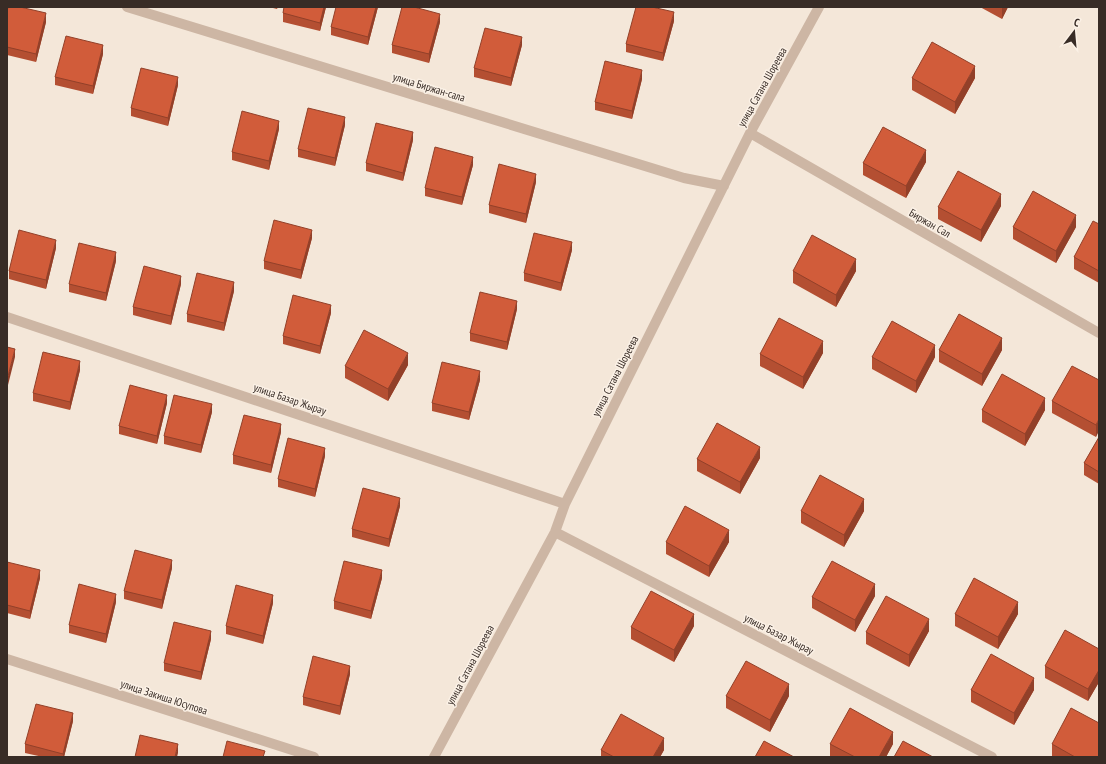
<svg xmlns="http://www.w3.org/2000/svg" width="1106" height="764" viewBox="0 0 1106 764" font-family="'PT Sans Narrow',sans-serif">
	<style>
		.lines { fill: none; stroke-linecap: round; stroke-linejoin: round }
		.street { stroke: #cdb6a4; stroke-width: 10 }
		.wall { fill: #b44f32 }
		.shaded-wall { fill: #924029 }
		.building { fill: #d15c3a; stroke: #924029 }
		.labels { text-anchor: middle; stroke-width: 3; stroke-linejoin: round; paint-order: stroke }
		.street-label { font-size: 11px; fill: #382c26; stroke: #fbf1e6 }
	</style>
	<rect width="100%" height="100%" fill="#f4e7d9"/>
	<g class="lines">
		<!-- street -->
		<path class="street" d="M 127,7 L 684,178 L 724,186
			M 750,133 L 1099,333
			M 7,317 L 565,504
			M 555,532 L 992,757
			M 7,659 L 314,757
			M 434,757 L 555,532 L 565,504 L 750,133 L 819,7"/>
	</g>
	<!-- wall -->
	<path class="wall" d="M 269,7 L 278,7 L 277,9 Z
		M 284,7 L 326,7 L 320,31 L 283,22 L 283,13 Z
		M 378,7 L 368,45 L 331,35 L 331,27 Z
		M 980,7 L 1008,7 L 1002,19 Z
		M 7,12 L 46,22 L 36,62 L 7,55 Z
		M 674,21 L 663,61 L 626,52 L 626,44 Z
		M 440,22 L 429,63 L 392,53 L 392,45 Z
		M 522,45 L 511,86 L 474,77 L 474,68 Z
		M 103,54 L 93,94 L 55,85 L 55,77 Z
		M 912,78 L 975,78 L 955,114 L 912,90 Z
		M 642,79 L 632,119 L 595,110 L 595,102 Z
		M 178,85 L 168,126 L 131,116 L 131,108 Z
		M 345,125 L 335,166 L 298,157 L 298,149 Z
		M 279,129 L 269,170 L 232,160 L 232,152 Z
		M 413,140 L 403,181 L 366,171 L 366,163 Z
		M 926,162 L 906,198 L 863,175 L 863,163 Z
		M 473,165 L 462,205 L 425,196 L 425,188 Z
		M 536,182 L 526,223 L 489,213 L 489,205 Z
		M 1001,206 L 981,242 L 938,219 L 938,207 Z
		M 1099,224 L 1099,283 L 1074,269 L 1074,257 Z
		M 1013,227 L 1076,227 L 1056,263 L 1013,239 Z
		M 312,238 L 301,279 L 264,269 L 264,261 Z
		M 56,248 L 46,289 L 9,279 L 9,271 Z
		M 572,250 L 561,291 L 524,281 L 524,273 Z
		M 116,261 L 106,301 L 69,292 L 69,284 Z
		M 793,271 L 856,271 L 836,307 L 793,283 Z
		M 181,284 L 171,325 L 133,315 L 133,307 Z
		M 234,291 L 224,331 L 187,322 L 187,314 Z
		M 517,309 L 507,350 L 470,341 L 470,333 Z
		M 331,313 L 320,354 L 283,344 L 283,336 Z
		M 939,350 L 1002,350 L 982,386 L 939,362 Z
		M 823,353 L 803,389 L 760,366 L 760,354 Z
		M 872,357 L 935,357 L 916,393 L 872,369 Z
		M 408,365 L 388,401 L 345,378 L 345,366 Z
		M 80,370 L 70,410 L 33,401 L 33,393 Z
		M 480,380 L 469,420 L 432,411 L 432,403 Z
		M 1099,380 L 1096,437 L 1052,413 L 1052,401 Z
		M 167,403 L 157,444 L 119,434 L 119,426 Z
		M 982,410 L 1045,410 L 1025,446 L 982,422 Z
		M 212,412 L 201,453 L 164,444 L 164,436 Z
		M 281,432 L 271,473 L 233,464 L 233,455 Z
		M 1099,437 L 1099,484 L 1084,475 L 1084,463 Z
		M 325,456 L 315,497 L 278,487 L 278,479 Z
		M 760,458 L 740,494 L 697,471 L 697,459 Z
		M 400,506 L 389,547 L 352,537 L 352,529 Z
		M 801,511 L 864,511 L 844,547 L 801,523 Z
		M 666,542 L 729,542 L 709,577 L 666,554 Z
		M 7,562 L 40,578 L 30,619 L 7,613 Z
		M 172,568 L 162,609 L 124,599 L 124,591 Z
		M 382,578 L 371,619 L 334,609 L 334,601 Z
		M 875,596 L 855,632 L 812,608 L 812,597 Z
		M 116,602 L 106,643 L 69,633 L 69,625 Z
		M 273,603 L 263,644 L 226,634 L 226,626 Z
		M 955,614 L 1018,614 L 998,649 L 955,626 Z
		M 694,626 L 674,662 L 631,639 L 631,627 Z
		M 929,631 L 909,667 L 866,644 L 866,632 Z
		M 211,639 L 201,680 L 164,671 L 164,663 Z
		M 1099,649 L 1099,682 L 1088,701 L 1045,678 L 1045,666 Z
		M 350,674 L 340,715 L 303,705 L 303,697 Z
		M 971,690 L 1034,690 L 1014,725 L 971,702 Z
		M 726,696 L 789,696 L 770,732 L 726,708 Z
		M 73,721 L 64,757 L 43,757 L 25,753 L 25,744 Z
		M 830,744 L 893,744 L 886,757 L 833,757 L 830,756 Z
		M 1052,744 L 1099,757 L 1053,757 L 1052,756 Z
		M 601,750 L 664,750 L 660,757 L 601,757 Z"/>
	<!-- shaded-wall -->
	<path class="shaded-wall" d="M 324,7 L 326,7 L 320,31 L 320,23 Z
		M 376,7 L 378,7 L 368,45 L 368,37 Z
		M 1002,7 L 1008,7 L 1002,19 Z
		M 674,12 L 674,21 L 663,61 L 663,53 Z
		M 46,13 L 46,22 L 36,62 L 36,54 Z
		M 440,14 L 440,22 L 429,63 L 429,54 Z
		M 522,37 L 522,45 L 511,86 L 511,78 Z
		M 103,45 L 103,54 L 93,94 L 93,86 Z
		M 975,66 L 975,78 L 955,114 L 955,102 Z
		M 642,70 L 642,79 L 632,119 L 632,111 Z
		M 178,77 L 178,85 L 168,126 L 168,118 Z
		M 345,117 L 345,125 L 335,166 L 335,158 Z
		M 279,121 L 279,129 L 269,170 L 269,161 Z
		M 413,132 L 413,140 L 403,181 L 403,173 Z
		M 926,150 L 926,162 L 906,198 L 906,186 Z
		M 473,157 L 473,165 L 462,205 L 462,197 Z
		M 536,174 L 536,182 L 526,223 L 526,214 Z
		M 1001,194 L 1001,206 L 981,242 L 981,230 Z
		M 1076,215 L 1076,227 L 1056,263 L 1056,251 Z
		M 312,230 L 312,238 L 301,279 L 301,270 Z
		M 56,240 L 56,248 L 46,289 L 46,280 Z
		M 572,242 L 572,250 L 561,291 L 561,283 Z
		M 116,252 L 116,261 L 106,301 L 106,293 Z
		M 856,259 L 856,271 L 836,307 L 836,295 Z
		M 181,276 L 181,284 L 171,325 L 171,316 Z
		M 234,282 L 234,291 L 224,331 L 224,323 Z
		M 517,301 L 517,309 L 507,350 L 507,342 Z
		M 331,305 L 331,313 L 320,354 L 320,346 Z
		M 1002,338 L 1002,350 L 982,386 L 982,374 Z
		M 823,341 L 823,353 L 803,389 L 803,377 Z
		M 935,345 L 935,357 L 916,393 L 916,381 Z
		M 15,349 L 15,357 L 7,389 L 7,380 Z
		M 408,353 L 408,365 L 388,401 L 388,389 Z
		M 80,361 L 80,370 L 70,410 L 70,402 Z
		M 480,371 L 480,380 L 469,420 L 469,412 Z
		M 167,395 L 167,403 L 157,444 L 157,436 Z
		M 1045,398 L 1045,410 L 1025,446 L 1025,434 Z
		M 212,404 L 212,412 L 201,453 L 201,445 Z
		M 1099,419 L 1099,431 L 1096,437 L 1096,425 Z
		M 281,424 L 281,432 L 271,473 L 271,465 Z
		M 760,447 L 760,458 L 740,494 L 740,482 Z
		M 325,448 L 325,456 L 315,497 L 315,489 Z
		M 400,498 L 400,506 L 389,547 L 389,539 Z
		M 864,499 L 864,511 L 844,547 L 844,535 Z
		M 729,530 L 729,542 L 709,577 L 709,566 Z
		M 172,560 L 172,568 L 162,609 L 162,600 Z
		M 40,570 L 40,578 L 30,619 L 30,611 Z
		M 382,570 L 382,578 L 371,619 L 371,611 Z
		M 875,584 L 875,596 L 855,632 L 855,620 Z
		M 116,594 L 116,602 L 106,643 L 106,634 Z
		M 273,595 L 273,603 L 263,644 L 263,636 Z
		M 1018,602 L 1018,614 L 998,649 L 998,637 Z
		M 694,614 L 694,626 L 674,662 L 674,650 Z
		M 929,619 L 929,631 L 909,667 L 909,655 Z
		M 211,631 L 211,639 L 201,680 L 201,672 Z
		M 350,666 L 350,674 L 340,715 L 340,706 Z
		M 1099,670 L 1099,682 L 1088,701 L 1088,689 Z
		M 1034,678 L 1034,690 L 1014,725 L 1014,713 Z
		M 789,684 L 789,696 L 770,732 L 770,720 Z
		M 73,713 L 73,721 L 64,757 L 63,757 L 63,754 Z
		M 893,732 L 893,744 L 886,757 L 879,757 Z
		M 664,738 L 664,750 L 660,757 L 653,757 Z
		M 178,744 L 178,753 L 177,757 L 175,757 Z"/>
	<!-- building -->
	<path class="building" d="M 8,7 L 20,7 L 46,13 L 36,54 L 7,47 L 7,12 Z
		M 284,7 L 324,7 L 320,23 L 283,13 Z
		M 336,7 L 376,7 L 368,37 L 331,27 Z
		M 402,7 L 414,7 L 440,14 L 429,54 L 392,45 Z
		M 636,7 L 652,7 L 674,12 L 663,53 L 626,44 Z
		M 485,28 L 522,37 L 511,78 L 474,68 Z
		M 66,36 L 103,45 L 93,86 L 55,77 Z
		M 932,42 L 975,66 L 955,102 L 912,78 Z
		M 605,61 L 642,70 L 632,111 L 595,102 Z
		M 141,68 L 178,77 L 168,118 L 131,108 Z
		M 308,108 L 345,117 L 335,158 L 298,149 Z
		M 242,111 L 279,121 L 269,161 L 232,152 Z
		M 376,123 L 413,132 L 403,173 L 366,163 Z
		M 883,127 L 926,150 L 906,186 L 863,163 Z
		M 435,147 L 473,157 L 462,197 L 425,188 Z
		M 499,164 L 536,174 L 526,214 L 489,205 Z
		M 958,171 L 1001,194 L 981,230 L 938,207 Z
		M 1033,191 L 1076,215 L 1056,251 L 1013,227 Z
		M 274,220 L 312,230 L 301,270 L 264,261 Z
		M 1093,221 L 1099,224 L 1099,271 L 1074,257 Z
		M 19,230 L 56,240 L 46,280 L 9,271 Z
		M 534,233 L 572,242 L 561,283 L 524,273 Z
		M 812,235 L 856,259 L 836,295 L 793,271 Z
		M 79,243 L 116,252 L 106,293 L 69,284 Z
		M 144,266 L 181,276 L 171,316 L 133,307 Z
		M 197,273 L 234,282 L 224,323 L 187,314 Z
		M 480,292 L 517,301 L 507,342 L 470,333 Z
		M 293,295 L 331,305 L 320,346 L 283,336 Z
		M 959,314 L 1002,338 L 982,374 L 939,350 Z
		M 779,318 L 823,341 L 803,377 L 760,354 Z
		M 892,321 L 935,345 L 916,381 L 872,357 Z
		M 364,330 L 408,353 L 388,389 L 345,366 Z
		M 7,347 L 15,349 L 7,380 Z
		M 43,352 L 80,361 L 70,402 L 33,393 Z
		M 442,362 L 480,371 L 469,412 L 432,403 Z
		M 1072,366 L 1099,380 L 1099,419 L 1096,425 L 1052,401 Z
		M 1002,374 L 1045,398 L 1025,434 L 982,410 Z
		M 130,385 L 167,395 L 157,436 L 119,426 Z
		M 174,395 L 212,404 L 201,445 L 164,436 Z
		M 244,415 L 281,424 L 271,465 L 233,455 Z
		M 717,423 L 760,447 L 740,482 L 697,459 Z
		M 1099,437 L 1099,472 L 1084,463 Z
		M 288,438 L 325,448 L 315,489 L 278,479 Z
		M 820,475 L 864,499 L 844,535 L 801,511 Z
		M 363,488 L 400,498 L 389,539 L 352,529 Z
		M 685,506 L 729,530 L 709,566 L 666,542 Z
		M 135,550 L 172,560 L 162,600 L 124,591 Z
		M 344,561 L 382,570 L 371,611 L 334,601 Z
		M 832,561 L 875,584 L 855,620 L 812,597 Z
		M 7,562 L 40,570 L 30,611 L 7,605 Z
		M 974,578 L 1018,602 L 998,637 L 955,614 Z
		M 79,584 L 116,594 L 106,634 L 69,625 Z
		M 236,585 L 273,595 L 263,636 L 226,626 Z
		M 651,591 L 694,614 L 674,650 L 631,627 Z
		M 886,596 L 929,619 L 909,655 L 866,632 Z
		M 174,622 L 211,631 L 201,672 L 164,663 Z
		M 1065,630 L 1099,649 L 1099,670 L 1088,689 L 1045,666 Z
		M 991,654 L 1034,678 L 1014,713 L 971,690 Z
		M 313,656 L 350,666 L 340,706 L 303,697 Z
		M 746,661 L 789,684 L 770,720 L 726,696 Z
		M 36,704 L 73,713 L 63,754 L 25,744 Z
		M 850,708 L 893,732 L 879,757 L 855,757 L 830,744 Z
		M 1071,708 L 1099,723 L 1099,757 L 1075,757 L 1052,744 Z
		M 621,714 L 664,738 L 653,757 L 614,757 L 601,750 Z
		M 140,735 L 178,744 L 175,757 L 135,757 Z
		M 227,741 L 265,751 L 263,757 L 223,757 Z
		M 764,741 L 794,757 L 755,757 Z
		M 903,741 L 933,757 L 894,757 Z"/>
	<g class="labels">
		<!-- street labels -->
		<g class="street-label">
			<text transform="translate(429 87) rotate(17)" y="4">улица Биржан-сала</text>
			<text transform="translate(762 87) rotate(-61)" y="4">улица Сатана Шореева</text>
			<text transform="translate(930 223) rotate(30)" y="4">Биржан Сал</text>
			<text transform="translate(615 376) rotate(-63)" y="4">улица Сатана Шореева</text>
			<text transform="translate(290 399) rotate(19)" y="4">улица Базар Жырау</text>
			<text transform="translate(779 634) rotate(27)" y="4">улица Базар Жырау</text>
			<text transform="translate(470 665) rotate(-62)" y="4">улица Сатана Шореева</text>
			<text transform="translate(164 697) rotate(18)" y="4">улица Закиша Юсупова</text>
		</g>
	</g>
	<!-- border -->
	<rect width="1106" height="764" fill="none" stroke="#382c26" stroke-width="16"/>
	<!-- north arrow -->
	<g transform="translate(1074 32) rotate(16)" stroke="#fbf1e6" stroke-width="3" paint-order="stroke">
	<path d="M0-3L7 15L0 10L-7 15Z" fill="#382c26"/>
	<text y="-6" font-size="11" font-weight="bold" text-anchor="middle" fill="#382c26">С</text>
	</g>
</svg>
